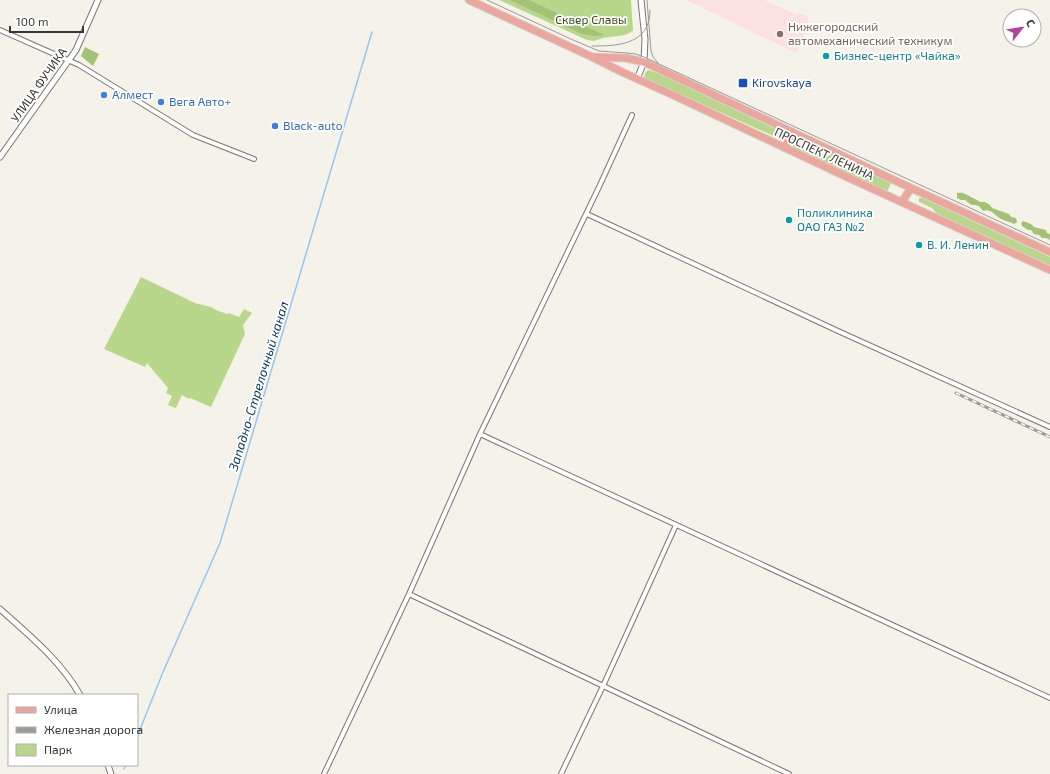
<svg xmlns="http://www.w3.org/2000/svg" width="1050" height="774" viewBox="0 0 1050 774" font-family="'Exo 2',sans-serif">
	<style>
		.education { fill: #fce1e1 }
		.green { fill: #b8d78b }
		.forest { fill: #a4c276 }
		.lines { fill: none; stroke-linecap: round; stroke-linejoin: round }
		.stream { stroke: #93c6f4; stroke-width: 1.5 }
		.minor-casing { stroke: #79776e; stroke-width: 6 }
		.tertiary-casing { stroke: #79776e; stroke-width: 7 }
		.primary-casing { stroke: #d3d3d2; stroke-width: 9 }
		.minor { stroke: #fff; stroke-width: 4 }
		.tertiary { stroke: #fff; stroke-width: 5 }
		.primary { stroke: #eba69e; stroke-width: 7 }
		.tram { stroke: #9c9b94; stroke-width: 1 }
		.rail-casing { stroke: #9c9b94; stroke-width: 3 }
		.rail { stroke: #fff; stroke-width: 1.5; stroke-dasharray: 4.5; stroke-linecap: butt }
		.education-dot { fill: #8d6e63; stroke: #fff; stroke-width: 1.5 }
		.culture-dot { fill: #0f9aa8; stroke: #fff; stroke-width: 1.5 }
		.transit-dot { fill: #1a4fb4; stroke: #fff; stroke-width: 1.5 }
		.shop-dot { fill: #3f7fe0; stroke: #fff; stroke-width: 1.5 }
		.labels { text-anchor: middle; stroke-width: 3.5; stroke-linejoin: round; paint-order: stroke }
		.park-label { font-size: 12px; fill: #3a4d17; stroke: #fff }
		.education-label { font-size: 12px; fill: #785e54; stroke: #fff; text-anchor: start }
		.culture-label { font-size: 12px; fill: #0d838f; stroke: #fff; text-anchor: start }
		.transit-label { font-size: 12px; fill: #164399; stroke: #fff; text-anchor: start }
		.street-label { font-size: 12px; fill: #373733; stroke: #fff }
		.shop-label { font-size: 12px; fill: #366cbe; stroke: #fff; text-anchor: start }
		.water-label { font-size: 13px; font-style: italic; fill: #083a5f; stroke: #fff }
	</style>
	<rect width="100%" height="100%" fill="#f5f3e9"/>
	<!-- education -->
	<path class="education" d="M 686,0 L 766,0 L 766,1 L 798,15 L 799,13 L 807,16 L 809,25 L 796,53 Z"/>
	<!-- green -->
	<path class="green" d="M 499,0 L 631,0 L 633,31 L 625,35 L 603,38 L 594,41 L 587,40 Z
		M 648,70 L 658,73 L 778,130 L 781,133 L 779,137 L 776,137 L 644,78 L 645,73 Z
		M 795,143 L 797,143 L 827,156 L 831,155 L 891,183 L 887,192 L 795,149 L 793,146 Z
		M 919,198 L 923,198 L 1050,257 L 1050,267 L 937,214 L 932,208 L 919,202 Z
		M 141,277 L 195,303 L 211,307 L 218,311 L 228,314 L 229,313 L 239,317 L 244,309 L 252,313 L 243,325 L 245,334 L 211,407 L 190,398 L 189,399 L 182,395 L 176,408 L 168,405 L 172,396 L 166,393 L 168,388 L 147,363 L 145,367 L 104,349 Z"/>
	<!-- forest -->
	<path class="forest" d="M 510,0 L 529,0 L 604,35 L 595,36 L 582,34 Z
		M 85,47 L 99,54 L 93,66 L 81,56 Z
		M 957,193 C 964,192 965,194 971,197 C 975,199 976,199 980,202 L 985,202 L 990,205 L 992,208 L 1009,214 L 1011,217 L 1016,218 L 1017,222 L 1014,224 C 1009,221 1003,221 998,217 C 995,215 993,212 990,211 C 986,210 987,210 983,211 C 977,202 976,207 970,204 C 968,203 967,201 965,200 L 961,200 L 957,198 Z
		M 1023,221 L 1031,224 L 1034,227 L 1046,230 L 1047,233 L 1050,234 L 1050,240 L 1046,238 L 1042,238 L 1039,235 L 1034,234 L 1031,230 L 1028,230 L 1022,226 L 1021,223 Z"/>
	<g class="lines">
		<!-- stream -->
		<path class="stream" d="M 137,737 L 163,672 L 220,543 L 372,32
			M 124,769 L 126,765"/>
		<!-- minor casing -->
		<g class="minor-casing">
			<path id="minor" d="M 0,30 L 79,65 L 193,135 L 254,159
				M 587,214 L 838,331 L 1050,427
				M 480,434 L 1050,698
				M 409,594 L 789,774
				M 324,774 L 409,594 L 480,434 L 599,187 L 632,115
				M 561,774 L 603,686 L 676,525"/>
		</g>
		<!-- tertiary casing -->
		<g class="tertiary-casing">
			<path id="tertiary" d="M 637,79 L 644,62 L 645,39 L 641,0
				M 0,157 L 76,50 L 98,0
				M 0,609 C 29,635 61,661 80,695
				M 108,765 L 111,774"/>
		</g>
		<!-- primary casing -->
		<g class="primary-casing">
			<path id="primary" d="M 469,0 L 590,56 L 622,72 L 673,95 L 849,178 L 1050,270
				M 594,57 L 626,58 L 644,62 L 896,181 L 1050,252
				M 785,148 L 792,132
				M 902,202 L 911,188"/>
		</g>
		<!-- minor -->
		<use href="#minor" class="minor"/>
		<!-- tertiary -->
		<use href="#tertiary" class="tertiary"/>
		<!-- primary -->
		<use href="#primary" class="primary"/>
		<!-- tram -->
		<path class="tram" d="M 487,0 L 573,40 L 599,51 L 627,53 L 636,54 L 644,57 L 1050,245
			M 647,0 L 651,51 L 653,57 L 658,63
			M 592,46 C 610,46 636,46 646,28 C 649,23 650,16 650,10"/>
		<!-- rail casing -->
		<g class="rail-casing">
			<path id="rail" d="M 956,393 L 1050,437"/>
		</g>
		<!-- rail -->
		<use href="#rail" class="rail"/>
	</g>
	<!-- markers -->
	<circle class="education-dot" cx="780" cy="34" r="4"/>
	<g class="culture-dot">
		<circle cx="826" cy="56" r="4"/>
		<circle cx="789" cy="220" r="4"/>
		<circle cx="919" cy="245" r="4"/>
	</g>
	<rect class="transit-dot" x="738" y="78" width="10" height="10" rx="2"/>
	<g class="shop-dot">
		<circle cx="104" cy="95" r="4"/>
		<circle cx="161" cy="102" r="4"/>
		<circle cx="275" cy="126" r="4"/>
	</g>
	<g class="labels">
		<!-- park labels -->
		<g class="park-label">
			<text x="591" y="24">Сквер Славы</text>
		</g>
		<!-- education labels -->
		<g class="education-label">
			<text x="788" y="31">Нижегородский<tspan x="788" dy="14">автомеханический техникум</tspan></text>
		</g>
		<!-- culture labels -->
		<g class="culture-label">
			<text x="834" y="60">Бизнес-центр «Чайка»</text>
			<text x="797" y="217">Поликлиника<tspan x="797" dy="14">ОАО ГАЗ №2</tspan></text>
			<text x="927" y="249">В. И. Ленин</text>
		</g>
		<!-- transit labels -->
		<g class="transit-label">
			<text x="752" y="87">Kirovskaya</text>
		</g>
		<!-- street labels -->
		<g class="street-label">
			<text transform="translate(39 85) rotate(-55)" y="4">УЛИЦА ФУЧИКА</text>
			<text transform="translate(824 154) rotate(25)" y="4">ПРОСПЕКТ ЛЕНИНА</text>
		</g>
		<!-- shop labels -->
		<g class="shop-label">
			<text x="112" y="99">Алмест</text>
			<text x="169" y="106">Вега Авто+</text>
			<text x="283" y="130">Black-auto</text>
		</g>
		<!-- water labels -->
		<g class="water-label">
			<text transform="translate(258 386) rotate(-73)" y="5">Западно-Стрелочный канал</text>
		</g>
	</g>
	<!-- legend -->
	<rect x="8" y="694" width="130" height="72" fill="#ffffff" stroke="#afafad"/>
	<rect x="16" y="707" width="20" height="6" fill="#eba69e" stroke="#afafad"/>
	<text x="44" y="714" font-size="12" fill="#373733">Улица</text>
	<rect x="16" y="727" width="20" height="6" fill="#9c9b94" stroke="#afafad"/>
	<text x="44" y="734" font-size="12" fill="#373733">Железная дорога</text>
	<rect x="16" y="744" width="20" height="12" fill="#b8d78b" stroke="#afafad"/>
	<text x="44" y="754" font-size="12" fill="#373733">Парк</text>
	<!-- north arrow -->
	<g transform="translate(1022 28) rotate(60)"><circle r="19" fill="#ffffff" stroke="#afafad"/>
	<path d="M0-3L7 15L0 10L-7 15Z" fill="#b3429d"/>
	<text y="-6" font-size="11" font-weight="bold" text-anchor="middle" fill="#373733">С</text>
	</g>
	<!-- scale -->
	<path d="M10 26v6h73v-6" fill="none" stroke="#373733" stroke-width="2"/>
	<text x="16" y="26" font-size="12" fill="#373733" stroke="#ffffff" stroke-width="3" paint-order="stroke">100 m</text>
</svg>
